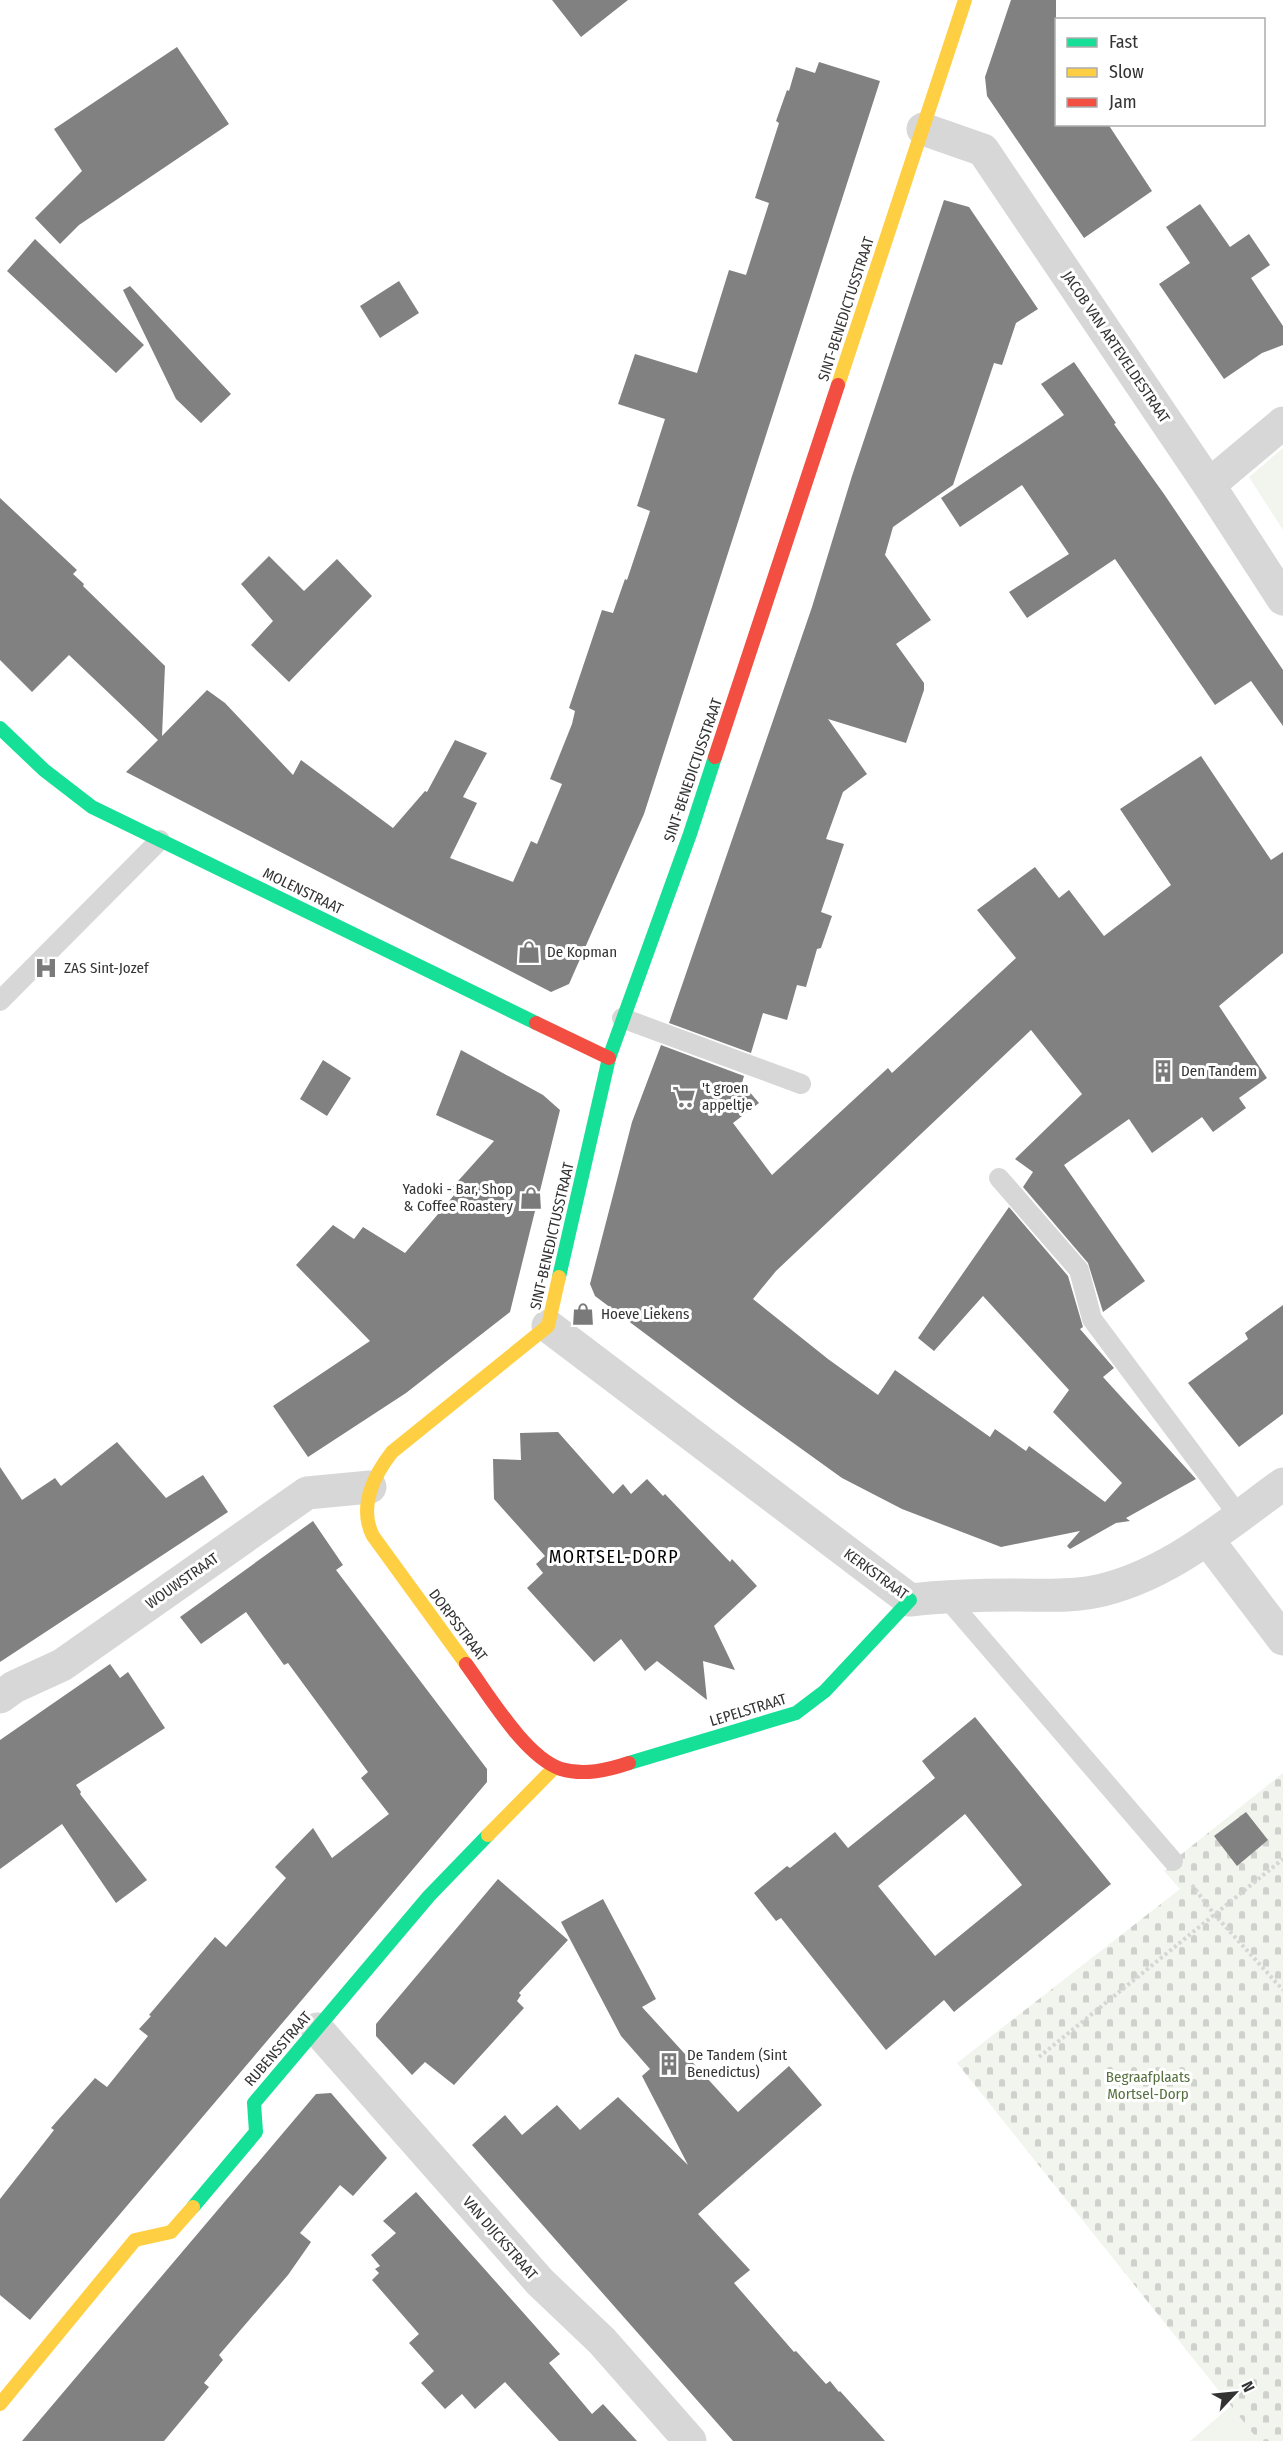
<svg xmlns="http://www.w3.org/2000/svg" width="1283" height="2441" viewBox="0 0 1283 2441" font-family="'Fira Sans Condensed',sans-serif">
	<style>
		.green { fill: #f1f5ed }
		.cemetery { fill: url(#cemetery-stones) }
		.building { fill: #818181; fill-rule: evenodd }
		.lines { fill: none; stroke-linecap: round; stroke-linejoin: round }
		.path { stroke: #d6d6d6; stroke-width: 4; stroke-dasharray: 3 3; stroke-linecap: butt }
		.lane { stroke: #d7d7d7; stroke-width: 20 }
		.street { stroke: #d7d7d7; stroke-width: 33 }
		.fast { stroke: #16e098; stroke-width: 14 }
		.slow { stroke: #ffcf43; stroke-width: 14 }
		.jam { stroke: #f24e42; stroke-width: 14 }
		.labels { text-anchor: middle; stroke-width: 6; stroke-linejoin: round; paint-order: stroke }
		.street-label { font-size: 15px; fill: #333; stroke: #fff }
		.poi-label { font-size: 15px; fill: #333; stroke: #fff; text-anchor: start }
		.park-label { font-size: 15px; fill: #56703f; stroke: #fff }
		.quarter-label { font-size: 18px; letter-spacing: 1.5px; fill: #000; stroke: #fff }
	</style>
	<defs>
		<pattern id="cemetery-stones" width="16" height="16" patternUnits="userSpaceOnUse" patternTransform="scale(1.5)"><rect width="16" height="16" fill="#f1f5ed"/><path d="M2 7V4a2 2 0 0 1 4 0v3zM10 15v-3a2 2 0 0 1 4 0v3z" fill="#cfd2cc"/></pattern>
	</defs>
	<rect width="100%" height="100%" fill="#fff"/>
	<!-- green -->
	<path class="green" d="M 1283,448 L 1283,530 L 1249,477 Z
		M 1231,2406 L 1259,2441 L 1190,2441 Z"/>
	<!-- cemetery -->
	<path class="cemetery" d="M 1283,1773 L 1283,2441 L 1259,2441 L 957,2063 L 1180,1889 L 1164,1871 L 1173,1861 Z"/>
	<!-- building -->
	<path class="building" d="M 552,0 L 628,0 L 581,37 Z
		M 1011,0 L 1056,0 L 1056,124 L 1108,124 L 1152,191 L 1084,238 L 987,96 L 985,77 Z
		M 177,47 L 229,124 L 79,225 L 60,244 L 35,218 L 82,171 L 54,129 Z
		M 819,62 L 880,81 L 644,814 L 569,984 L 551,992 L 126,772 L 158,740 L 69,655 L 32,692 L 0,660 L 0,498 L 77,570 L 73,574 L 84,584 L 83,586 L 165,666 L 162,736 L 207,690 L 225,703 L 293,775 L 301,760 L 393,828 L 425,791 L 427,792 L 455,740 L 487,753 L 463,797 L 477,803 L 450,858 L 513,882 L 531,841 L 537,844 L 562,784 L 550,779 L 572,724 L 575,711 L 569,708 L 602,610 L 613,613 L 625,579 L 627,580 L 650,511 L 637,506 L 665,419 L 618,404 L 635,354 L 697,373 L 729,270 L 746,275 L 769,203 L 755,198 L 779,123 L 776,121 L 787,90 L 789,91 L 796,67 L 815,73 Z
		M 944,200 L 969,207 L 1038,309 L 1016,323 L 1002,365 L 994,363 L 953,485 L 893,527 L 885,555 L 931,620 L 896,644 L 924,683 L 924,690 L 906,743 L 828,719 L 867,774 L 843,792 L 826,839 L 844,844 L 821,912 L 832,916 L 821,948 L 817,949 L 806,987 L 797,985 L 787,1020 L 763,1013 L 751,1053 L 669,1023 L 812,607 L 852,476 Z
		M 1200,204 L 1230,247 L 1249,234 L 1270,265 L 1251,278 L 1283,326 L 1283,345 L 1262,353 L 1224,379 L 1159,284 L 1190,263 L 1166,227 Z
		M 35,239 L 144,345 L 116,373 L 7,271 Z
		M 399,281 L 419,313 L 380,338 L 360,306 Z
		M 130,286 L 231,394 L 201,423 L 176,399 L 123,290 Z
		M 1074,362 L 1116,423 L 1114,424 L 1164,494 L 1283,670 L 1283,726 L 1251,681 L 1215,705 L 1115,559 L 1027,618 L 1009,592 L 1069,554 L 1022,485 L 960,527 L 941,498 L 1064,415 L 1041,384 Z
		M 269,556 L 304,591 L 337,559 L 372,596 L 289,682 L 251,645 L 273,621 L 241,584 Z
		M 1201,756 L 1271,860 L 1283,852 L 1283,953 L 1219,1006 L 1267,1078 L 1239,1098 L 1246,1108 L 1213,1132 L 1202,1117 L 1152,1153 L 1129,1119 L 1064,1165 L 1145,1281 L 1103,1312 L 1088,1263 L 1023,1187 L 1033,1172 L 1015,1159 L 1082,1094 L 1031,1030 L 776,1271 L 753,1299 L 828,1359 L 878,1395 L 895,1370 L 990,1437 L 995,1429 L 1026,1451 L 1029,1446 L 1105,1502 L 1122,1483 L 1053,1412 L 1069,1390 L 983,1296 L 934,1351 L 918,1338 L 1009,1207 L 1068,1276 L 1083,1327 L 1080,1329 L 1114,1368 L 1103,1377 L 1196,1479 L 1126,1518 L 1130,1521 L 1116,1523 L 1070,1549 L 1067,1546 L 1080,1531 L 1001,1547 L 902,1509 L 842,1478 L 739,1404 L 595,1296 L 590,1284 L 632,1122 L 661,1045 L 744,1076 L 742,1083 L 759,1103 L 733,1123 L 772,1175 L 888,1068 L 892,1073 L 1016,958 L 977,910 L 1035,867 L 1059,898 L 1069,890 L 1104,936 L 1171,885 L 1120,809 Z
		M 461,1050 L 543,1095 L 560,1110 L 510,1312 L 406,1393 L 308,1457 L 273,1406 L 370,1341 L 296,1265 L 333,1225 L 354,1239 L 363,1227 L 405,1253 L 455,1194 L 450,1190 L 494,1141 L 436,1115 Z
		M 323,1060 L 351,1078 L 327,1116 L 300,1099 Z
		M 1283,1305 L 1283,1414 L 1239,1447 L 1188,1383 L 1248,1339 L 1245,1333 Z
		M 558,1432 L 613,1494 L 623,1484 L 631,1494 L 647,1479 L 663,1496 L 665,1494 L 730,1562 L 732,1559 L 757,1586 L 714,1626 L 735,1670 L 703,1661 L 707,1700 L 657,1661 L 645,1671 L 621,1639 L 594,1662 L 527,1588 L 543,1573 L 536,1564 L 545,1556 L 494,1499 L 493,1459 L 521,1460 L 520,1433 Z
		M 117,1442 L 166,1498 L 203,1475 L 228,1512 L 0,1662 L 0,1467 L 22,1500 L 55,1478 L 61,1486 Z
		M 313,1521 L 343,1565 L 336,1570 L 487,1769 L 487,1782 L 30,2320 L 0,2295 L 0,2199 L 54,2130 L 51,2128 L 95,2078 L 107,2087 L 148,2036 L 139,2029 L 151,2016 L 149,2015 L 215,1937 L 226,1947 L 286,1878 L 275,1867 L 313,1828 L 332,1858 L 389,1814 L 361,1778 L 368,1772 L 288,1663 L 284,1665 L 246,1612 L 201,1644 L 180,1617 Z
		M 110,1664 L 120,1678 L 128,1672 L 165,1728 L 76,1785 L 81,1792 L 80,1794 L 147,1880 L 116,1903 L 62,1824 L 0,1869 L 0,1740 Z
		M 975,1717 L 1111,1884 L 954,2012 L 944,2000 L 886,2050 L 781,1918 L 776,1921 L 754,1893 L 787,1866 L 790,1868 L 835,1832 L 848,1848 L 935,1778 L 922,1761 ZM 965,1814 L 1022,1885 L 935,1956 L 878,1886 Z
		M 1246,1812 L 1268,1840 L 1237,1866 L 1214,1836 Z
		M 498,1879 L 568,1940 L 519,1993 L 521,1995 L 517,2001 L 524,2008 L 454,2085 L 425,2062 L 412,2075 L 376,2036 L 376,2024 Z
		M 603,1899 L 656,1999 L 642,2007 L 738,2112 L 789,2066 L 822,2105 L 698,2214 L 750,2270 L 734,2283 L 794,2352 L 796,2351 L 826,2384 L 830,2381 L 839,2392 L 840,2391 L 885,2441 L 733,2441 L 472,2145 L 505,2115 L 522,2135 L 557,2105 L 580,2130 L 618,2097 L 688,2165 L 642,2076 L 650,2069 L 621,2036 L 561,1922 Z
		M 331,2093 L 387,2158 L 353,2196 L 340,2185 L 300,2233 L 311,2242 L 288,2275 L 219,2355 L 223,2360 L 204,2383 L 209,2387 L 164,2441 L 22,2441 L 316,2094 Z
		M 416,2192 L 560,2354 L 549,2363 L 592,2414 L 603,2404 L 637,2441 L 559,2441 L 505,2382 L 475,2409 L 462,2394 L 445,2409 L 421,2383 L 434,2371 L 409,2343 L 419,2334 L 372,2280 L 379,2273 L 375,2269 L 380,2266 L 371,2255 L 396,2233 L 383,2221 Z"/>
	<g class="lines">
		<!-- path -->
		<path class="path" d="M 1192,1885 L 1214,1914 L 1283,1990
			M 1039,2057 L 1283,1859"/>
		<!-- lane -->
		<path class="lane" d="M 0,1001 L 160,840
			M 622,1018 L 801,1084
			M 999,1178 L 1079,1270 L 1092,1319 L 1239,1516
			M 945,1596 L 1173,1861"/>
		<!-- street -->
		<path class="street" d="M 923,129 L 983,150 L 1209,485 L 1283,599
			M 1209,485 L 1283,423
			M 548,1326 L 910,1600 C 945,1596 979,1595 1015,1595 C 1041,1595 1067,1597 1093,1592 C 1165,1578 1225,1526 1283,1484
			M 1207,1539 L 1283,1639
			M 0,1697 L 14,1687 L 62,1665 L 307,1493 L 370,1487
			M 317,2029 L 540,2282 L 602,2341 L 690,2441"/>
		<!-- fast -->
		<path class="fast" d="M 0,728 L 44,770 L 92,807 L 536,1023
			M 559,1277 L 609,1058 L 690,834 L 715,757
			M 629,1763 L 796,1713 L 825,1691 L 910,1600
			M 193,2207 L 256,2132 L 254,2103 L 429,1896 L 488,1835"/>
		<!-- slow -->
		<path class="slow" d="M 838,385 L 965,0
			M 466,1664 L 373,1536 C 358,1507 374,1475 392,1452 L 548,1326 L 559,1277
			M 488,1835 L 555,1767
			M 0,2404 L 135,2240 L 171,2232 L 193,2207"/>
		<!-- jam -->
		<path class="jam" d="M 715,757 L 838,385
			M 536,1023 L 609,1058
			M 466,1664 C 489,1695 525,1757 561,1769 C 584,1776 608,1770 629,1763"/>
	</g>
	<!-- icons -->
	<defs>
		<g id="shop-bare" transform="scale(1.8)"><path d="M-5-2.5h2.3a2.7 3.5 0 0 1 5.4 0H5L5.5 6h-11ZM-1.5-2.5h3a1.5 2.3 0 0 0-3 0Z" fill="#7a7a7a" stroke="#fff" stroke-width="2.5" paint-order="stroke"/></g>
		<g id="hospital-bare" transform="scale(1.8)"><path d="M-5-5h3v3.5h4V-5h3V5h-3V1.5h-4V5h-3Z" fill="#7a7a7a" stroke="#fff" stroke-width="2.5" paint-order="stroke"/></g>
		<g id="building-bare" transform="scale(1.8)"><path d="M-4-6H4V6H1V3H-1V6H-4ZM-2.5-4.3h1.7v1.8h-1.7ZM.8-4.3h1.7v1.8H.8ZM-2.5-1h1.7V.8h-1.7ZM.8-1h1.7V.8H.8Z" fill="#7a7a7a" stroke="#fff" stroke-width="2.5" paint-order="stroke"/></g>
		<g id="supermarket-bare" transform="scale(1.8)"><path d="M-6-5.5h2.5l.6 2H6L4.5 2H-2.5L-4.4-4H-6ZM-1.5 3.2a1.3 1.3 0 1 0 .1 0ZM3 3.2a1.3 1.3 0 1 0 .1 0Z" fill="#7a7a7a" stroke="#fff" stroke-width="2.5" paint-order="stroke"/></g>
	</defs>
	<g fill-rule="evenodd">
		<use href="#shop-bare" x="529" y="952"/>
		<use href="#hospital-bare" x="46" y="968"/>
		<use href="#building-bare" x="1163" y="1071"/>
		<use href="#supermarket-bare" x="684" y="1097"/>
		<use href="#shop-bare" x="531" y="1198"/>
		<use href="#shop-bare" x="583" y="1314"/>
		<use href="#building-bare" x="669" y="2064"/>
	</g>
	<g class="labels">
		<!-- street labels -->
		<g class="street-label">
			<text transform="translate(846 309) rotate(-72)" y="5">SINT-BENEDICTUSSTRAAT</text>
			<text transform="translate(1116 347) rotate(56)" y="5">JACOB VAN ARTEVELDESTRAAT</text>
			<text transform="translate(693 770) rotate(-71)" y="5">SINT-BENEDICTUSSTRAAT</text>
			<text transform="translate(303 891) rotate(26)" y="5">MOLENSTRAAT</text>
			<text transform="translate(552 1236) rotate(-77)" y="5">SINT-BENEDICTUSSTRAAT</text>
			<text transform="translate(876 1574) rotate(36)" y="5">KERKSTRAAT</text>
			<text transform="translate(182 1581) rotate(-35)" y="5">WOUWSTRAAT</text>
			<text transform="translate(458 1625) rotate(53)" y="5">DORPSSTRAAT</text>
			<text transform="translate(748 1710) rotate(-17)" y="5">LEPELSTRAAT</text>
			<text transform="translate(278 2049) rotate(-49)" y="5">RUBENSSTRAAT</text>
			<text transform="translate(500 2238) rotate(49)" y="5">VAN DIJCKSTRAAT</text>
		</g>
		<!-- poi labels -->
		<g class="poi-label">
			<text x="547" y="957">De Kopman</text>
			<text x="64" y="973">ZAS Sint-Jozef</text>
			<text x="1181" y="1076">Den Tandem</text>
			<text x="702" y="1093">'t groen<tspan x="702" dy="17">appeltje</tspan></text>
			<text x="513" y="1194" text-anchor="end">Yadoki - Bar, Shop<tspan x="513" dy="17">&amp; Coffee Roastery</tspan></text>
			<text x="601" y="1319">Hoeve Liekens</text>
			<text x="687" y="2060">De Tandem (Sint<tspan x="687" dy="17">Benedictus)</tspan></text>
		</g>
		<!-- park labels -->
		<g class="park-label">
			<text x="1148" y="2082">Begraafplaats<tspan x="1148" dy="17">Mortsel-Dorp</tspan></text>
		</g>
		<!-- quarter labels -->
		<g class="quarter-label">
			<text x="614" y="1563">MORTSEL-DORP</text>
		</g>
	</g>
	<!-- legend -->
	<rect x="1055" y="18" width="210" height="108" fill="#ffffff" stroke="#adadad" stroke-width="1.5"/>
	<rect x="1067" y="38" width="30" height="9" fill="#16e098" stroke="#adadad" stroke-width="1.5"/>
	<text x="1109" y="48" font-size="18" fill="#333333">Fast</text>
	<rect x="1067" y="68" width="30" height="9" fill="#ffcf43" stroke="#adadad" stroke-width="1.5"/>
	<text x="1109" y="78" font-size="18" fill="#333333">Slow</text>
	<rect x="1067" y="98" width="30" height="9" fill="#f24e42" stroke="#adadad" stroke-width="1.5"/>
	<text x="1109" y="108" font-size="18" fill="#333333">Jam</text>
	<!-- north arrow -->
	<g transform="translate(1235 2393) rotate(64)" stroke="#ffffff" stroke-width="4.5" paint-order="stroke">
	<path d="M0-4.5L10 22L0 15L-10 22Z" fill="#333333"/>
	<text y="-9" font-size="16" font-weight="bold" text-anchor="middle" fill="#333333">N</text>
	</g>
</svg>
